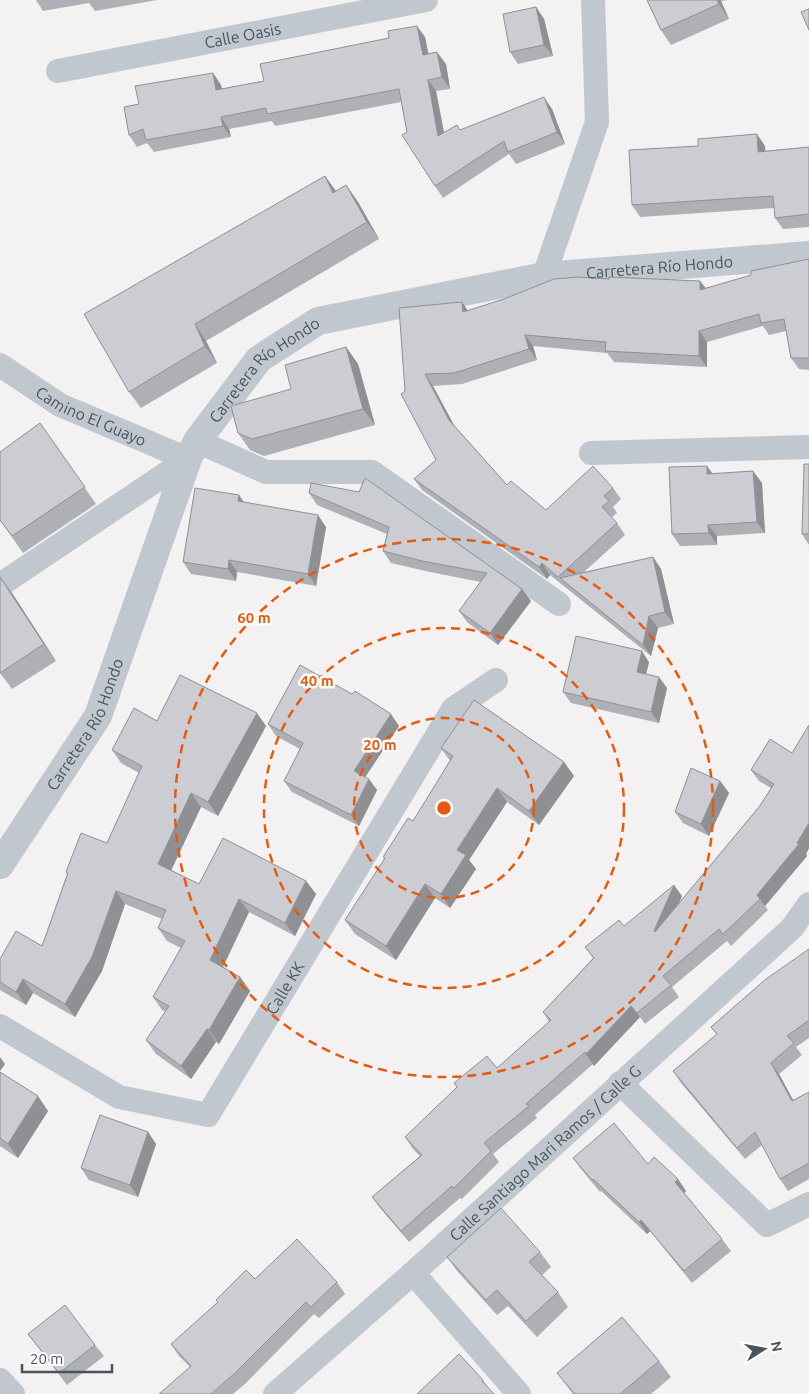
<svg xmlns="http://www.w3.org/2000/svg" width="809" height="1394" font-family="Ubuntu,sans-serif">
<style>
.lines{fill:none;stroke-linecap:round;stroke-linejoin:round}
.minor{stroke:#c0c7ce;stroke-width:24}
.tertiary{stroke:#c0c7ce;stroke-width:28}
.wall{fill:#afb0b5}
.shaded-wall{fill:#8e9094}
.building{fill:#cbcdd3;stroke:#8e9094}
.ring{fill:none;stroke:#e8590c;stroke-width:2.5;stroke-dasharray:9 6}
.labels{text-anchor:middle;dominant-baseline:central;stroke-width:5;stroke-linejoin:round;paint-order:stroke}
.street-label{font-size:16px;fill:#4a535d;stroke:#fff}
.centre{fill:#e8590c;stroke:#fff;stroke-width:2.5}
.ring-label{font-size:15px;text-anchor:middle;font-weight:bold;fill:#e8590c;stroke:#fff;stroke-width:5;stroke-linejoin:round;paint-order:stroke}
</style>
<rect width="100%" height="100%" fill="#f3f1f1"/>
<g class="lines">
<g class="minor">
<path id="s1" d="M58 71 426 0"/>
<polyline points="544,276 597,122 593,0"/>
<path id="s2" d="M0 365 60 405 188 459"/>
<polyline points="197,441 266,472 372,472 559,604"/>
<polyline points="591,453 809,447"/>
<polyline points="0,585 188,459"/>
<path id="s3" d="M0 1026 119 1097 208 1115 453 709 496 680"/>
<polyline points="620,1083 767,1225 809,1204"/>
<polyline points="413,1273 519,1394"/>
<polyline points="0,1380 13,1394"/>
<path id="s4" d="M275 1394 413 1273 792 928 809 904"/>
</g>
<path class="tertiary" id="s5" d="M0 865 98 716 188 459 197 441 259 359 318 321 544 276 809 255"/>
</g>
<g class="wall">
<polygon points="36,0 157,0 95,11 89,3 43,11"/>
<polygon points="647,0 728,0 721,1 729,19 671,45 661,30"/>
<polygon points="536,7 544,19 553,56 518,64 510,52"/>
<polygon points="425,37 428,54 446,64 450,89 436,91 444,133 460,130 552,109 565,144 516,164 509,154 443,198 435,186 407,132 401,102 275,126 272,121 229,129 231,137 154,152 147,143 137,147 129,135 139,104 213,73 221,85 222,89 264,81"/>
<polygon points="765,146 765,151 809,147 809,227 783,229 775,218 774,208 640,217 632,205"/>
<polygon points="325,176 336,191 346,185 358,202 379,239 206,341 217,363 141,408 129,392"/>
<polygon points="809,259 809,370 799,369 791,358 786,331 769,335 763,326 707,342 707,367 614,362 607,353 533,346 537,360 462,384 433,386 454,425 507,485 546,510 613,488 621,499 613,507 617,513 611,518 617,523 625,535 584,572 653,557 661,569 674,624 658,628 651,656 550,575 547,579 422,490 414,479 436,460 405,391 462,302 468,311 609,279 700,281 706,288"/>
<polygon points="346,347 358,364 375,425 264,456 250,450 238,433"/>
<polygon points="40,423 96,504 23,553 0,520"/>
<polygon points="809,464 809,545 802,534"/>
<polygon points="753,471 762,483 765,533 717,536 717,545 680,546 672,534 713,474"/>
<polygon points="311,483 522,589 531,601 498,645 468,623 459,611 481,582 430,572 391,563 383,551 387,534 317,505 309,493"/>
<polygon points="239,495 244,502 326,527 316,586 237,572 236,581 191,574 183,562"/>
<polygon points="12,593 56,661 12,689 0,673"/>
<polygon points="649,662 646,674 667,688 659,723 571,703 563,692"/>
<polygon points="157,721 266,726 218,816 201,807 171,870 199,884 306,881 316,894 295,936 249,912 223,967 240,977 250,991 219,1044 216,1042 191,1079 156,1054 146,1040 166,1012 162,1010 153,997 181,948 167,941 158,928 162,919 125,904 102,971 75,1017 33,993 26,1005 0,990 0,959 42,946 67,874 66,872 107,843 139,773 121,763 112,750"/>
<polygon points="268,724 399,726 365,777 377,790 359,826 292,792 284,781 300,749 276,736"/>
<polygon points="809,725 809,848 806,854 807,856 765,906 768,910 731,946 727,941 672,987 679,997 645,1024 640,1017 594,1066 593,1064 535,1115 537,1118 493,1154 499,1162 462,1199 460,1198 409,1242 380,1208 372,1197 420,1156 413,1149 405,1137 497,1068 549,1022 543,1012 593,958 585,947 682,896 679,903 759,807 771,788 759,781 751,770 792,753"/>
<polygon points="441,748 564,762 574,776 539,825 507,802 469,860 476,869 450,908 435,898 396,960 355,934 345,920 385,859 383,857 413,821 450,761"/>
<polygon points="720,781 729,793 709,836 683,823 675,812"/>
<polygon points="809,949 809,1038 796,1047 802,1055 779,1074 793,1100 809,1092 809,1179 788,1191 780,1179 762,1145 745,1159 681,1083 673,1071 717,1035 711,1027"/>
<polygon points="0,1072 48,1111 18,1158 0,1146"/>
<polygon points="148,1132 156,1144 138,1197 89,1180 81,1168"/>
<polygon points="573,1158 648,1164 686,1191 684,1193 722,1239 731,1251 692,1283 650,1231 647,1234 601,1191 600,1192 581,1169"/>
<polygon points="540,1252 551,1267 542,1275 558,1292 568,1307 537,1337 508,1306 497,1315 458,1272 447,1257"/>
<polygon points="255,1279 337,1282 345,1294 319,1318 314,1314 245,1384 233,1394 159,1394 190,1367 179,1356 171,1344"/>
<polygon points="28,1334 95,1345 104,1356 67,1385"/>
<polygon points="659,1361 671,1377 651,1394 573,1394 557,1373"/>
<polygon points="483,1380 491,1392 417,1394"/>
</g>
<g class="shaded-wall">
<polygon points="717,0 720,0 721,1 729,19 719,4"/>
<polygon points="536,7 544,19 553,56 544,45"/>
<polygon points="417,26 425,37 431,66 423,55"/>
<polygon points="437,52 446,64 450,89 442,77"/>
<polygon points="213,73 221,85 224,102 216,90"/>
<polygon points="428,80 436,91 447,148 438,136"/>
<polygon points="544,97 552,109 565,144 557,132"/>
<polygon points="221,117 229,129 231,137 223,126"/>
<polygon points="757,134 765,146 766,164 758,152"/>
<polygon points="325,176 337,193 333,193"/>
<polygon points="346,185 358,202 379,239 367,222"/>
<polygon points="700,281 708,292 700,290"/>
<polygon points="462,302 470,314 463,312"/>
<polygon points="195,324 206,341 217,363 205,346"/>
<polygon points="699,331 707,342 707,367 699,356"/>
<polygon points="525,335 533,346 537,360 529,349"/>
<polygon points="346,347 358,364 375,425 363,409"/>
<polygon points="425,374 433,386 457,431 449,420"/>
<polygon points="707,466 715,477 707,474"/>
<polygon points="753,471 762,483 765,533 757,522"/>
<polygon points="239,495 247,507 238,501"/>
<polygon points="318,515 326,527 316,586 308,574"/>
<polygon points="708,525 717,536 717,545 709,533"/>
<polygon points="653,557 661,569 674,624 665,612"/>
<polygon points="229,560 237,572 236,581 228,569"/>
<polygon points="542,563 550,575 547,579 539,567"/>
<polygon points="0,577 12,593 56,661 44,644"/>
<polygon points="522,589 531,601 498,645 490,633"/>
<polygon points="649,616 658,628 651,656 643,645"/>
<polygon points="642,651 649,662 644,683 637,672"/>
<polygon points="659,677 667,688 659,723 651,712"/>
<polygon points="257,713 266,726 218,816 208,802"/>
<polygon points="391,714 399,726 362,782 354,771"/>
<polygon points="564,762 574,776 539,825 529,811"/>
<polygon points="369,779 377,790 359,826 351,815"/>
<polygon points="720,781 729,793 709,836 701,824"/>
<polygon points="497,788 507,802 469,860 476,869 450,908 441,894 457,850"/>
<polygon points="191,793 201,807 168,877 158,864"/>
<polygon points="809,823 809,848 806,854 807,856 765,906 757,895 797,843"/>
<polygon points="306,881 316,894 295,936 285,923"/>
<polygon points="425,884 435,898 396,960 386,946"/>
<polygon points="674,885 682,896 662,942 654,931"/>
<polygon points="116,891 125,904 102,971 75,1017 65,1004"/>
<polygon points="239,899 249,912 220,973 210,960"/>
<polygon points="240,977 250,991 219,1044 209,1030"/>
<polygon points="23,979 33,993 26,1005 16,992"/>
<polygon points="631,1006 640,1017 594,1066 586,1054"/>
<polygon points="207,1029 216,1042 191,1079 181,1066"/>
<polygon points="0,1057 5,1064 0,1071"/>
<polygon points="771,1063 779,1074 800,1113 792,1101"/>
<polygon points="38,1096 48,1111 18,1158 8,1144"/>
<polygon points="148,1132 156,1144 138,1197 130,1185"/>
<polygon points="678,1179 686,1191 683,1194 675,1182"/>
<polygon points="641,1220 650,1231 647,1234 639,1222"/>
</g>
<g class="building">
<polygon points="647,0 717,0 719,4 661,30"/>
<polygon points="536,7 544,45 510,52 503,14"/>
<polygon points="809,9 809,30 801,12"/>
<polygon points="417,26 423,55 437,52 442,77 428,80 438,136 457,125 460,130 544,97 557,132 508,152 504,141 435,186 402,135 407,132 399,89 267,114 266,108 221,117 223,126 146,140 143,129 129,135 124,107 139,104 135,86 213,73 216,90 264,81 260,64 389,38 388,31"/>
<polygon points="757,134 758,152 809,147 809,214 775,218 773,196 632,205 629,150 698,146 698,139"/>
<polygon points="325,176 333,193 346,185 367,222 195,324 205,346 129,392 84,314"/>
<polygon points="809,259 809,358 791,358 784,319 761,323 759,314 699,331 699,356 605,351 606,342 525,335 529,349 454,373 425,374 449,420 507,485 511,481 546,510 593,466 613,488 604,496 609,501 602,507 617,523 558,577 542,563 539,567 414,479 436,460 401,394 405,391 399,308 462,302 463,312 504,299 554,279 578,277 609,279 609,277 700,281 700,290 751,275 751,271"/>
<polygon points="346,347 363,409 252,439 238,433 231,406 291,389 285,365"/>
<polygon points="40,423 85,487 12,536 0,520 0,452"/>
<polygon points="804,464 809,464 809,534 802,534"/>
<polygon points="707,466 707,474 753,471 757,522 708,525 709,533 672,534 669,467"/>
<polygon points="365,478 522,589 490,633 459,611 487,573 422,561 383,551 389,527 309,493 311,483 359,492"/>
<polygon points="195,488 239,495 238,501 318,515 308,574 229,560 228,569 183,562"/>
<polygon points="653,557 665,612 649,616 643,645 560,578"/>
<polygon points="0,577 44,644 0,673"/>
<polygon points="576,636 642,651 637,672 659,677 651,712 563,692"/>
<polygon points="300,665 352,694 355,691 391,714 354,771 369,779 351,815 284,781 303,743 268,724"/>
<polygon points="180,675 257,713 208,802 191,793 158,864 199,884 223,838 306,881 285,923 239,899 210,960 240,977 209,1030 207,1029 181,1066 146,1040 169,1006 153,997 185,941 158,928 166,910 116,891 92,957 65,1004 23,979 16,992 0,982 0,959 16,931 42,946 68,873 66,872 81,833 107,843 142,766 112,750 134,708 157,721"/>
<polygon points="474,700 564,762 529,811 497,788 457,850 466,855 441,894 425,884 386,946 345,920 385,858 383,857 408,818 413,821 453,756 441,748"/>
<polygon points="809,725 809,823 797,843 799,844 757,895 760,899 723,934 719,929 663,976 671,985 637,1013 631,1006 586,1054 585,1052 526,1104 529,1106 484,1143 491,1151 454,1188 452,1186 401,1231 372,1197 422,1155 405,1137 457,1087 454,1083 487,1056 497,1068 551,1020 543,1012 594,958 585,947 619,920 624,926 674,885 654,931 655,932 759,807 774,784 751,770 770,739 792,753"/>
<polygon points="691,768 720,781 701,824 675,812"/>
<polygon points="809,949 809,1020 787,1036 794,1043 771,1063 792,1101 809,1092 809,1163 780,1179 755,1132 737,1148 673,1071 717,1034 711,1027 766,979"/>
<polygon points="0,1072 38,1096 8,1144 0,1138"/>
<polygon points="100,1115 148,1132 130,1185 81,1168"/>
<polygon points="614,1123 648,1164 654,1157 678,1179 675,1182 722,1239 684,1271 641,1220 639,1222 593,1179 592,1180 573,1158"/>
<polygon points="501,1208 540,1252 529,1262 558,1292 526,1321 497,1290 486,1300 447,1257"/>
<polygon points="297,1239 337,1282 311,1307 306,1302 236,1372 211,1394 159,1394 191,1366 171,1344 218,1302 216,1300 246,1270 255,1279"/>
<polygon points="65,1305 95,1345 59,1373 28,1334"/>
<polygon points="622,1317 659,1361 620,1394 575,1394 557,1373"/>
<polygon points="459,1354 483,1380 482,1381 494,1394 417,1394"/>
</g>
<g class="ring">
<circle cx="444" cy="808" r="90"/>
<circle cx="444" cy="808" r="180"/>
<circle cx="444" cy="808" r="269"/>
</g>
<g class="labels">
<g class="street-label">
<text stroke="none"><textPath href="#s1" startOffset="188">Calle Oasis</textPath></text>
<text stroke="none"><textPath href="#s5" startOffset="990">Carretera Río Hondo</textPath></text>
<text stroke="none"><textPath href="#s5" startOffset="570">Carretera Río Hondo</textPath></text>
<text stroke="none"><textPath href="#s2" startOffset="105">Camino El Guayo</textPath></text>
<text stroke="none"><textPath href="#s5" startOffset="165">Carretera Río Hondo</textPath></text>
<text stroke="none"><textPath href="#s3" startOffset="378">Calle KK</textPath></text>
<text stroke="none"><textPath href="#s4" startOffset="362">Calle Santiago Mari Ramos / Calle G</textPath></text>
</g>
</g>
<circle cx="444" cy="808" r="8" class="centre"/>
<g class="ring-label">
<text x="254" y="623">60 m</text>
<text x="317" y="686">40 m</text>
<text x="380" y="750">20 m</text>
</g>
<g transform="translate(764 1349) rotate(79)" stroke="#ffffff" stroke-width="4" paint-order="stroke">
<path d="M0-4L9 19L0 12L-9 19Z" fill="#4a535d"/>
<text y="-8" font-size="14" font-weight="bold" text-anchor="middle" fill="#4a535d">N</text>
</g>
<path d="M22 1364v8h90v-8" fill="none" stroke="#4a535d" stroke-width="2.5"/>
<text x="30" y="1364" font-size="15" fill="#4a535d" stroke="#ffffff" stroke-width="4" paint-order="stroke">20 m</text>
</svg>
